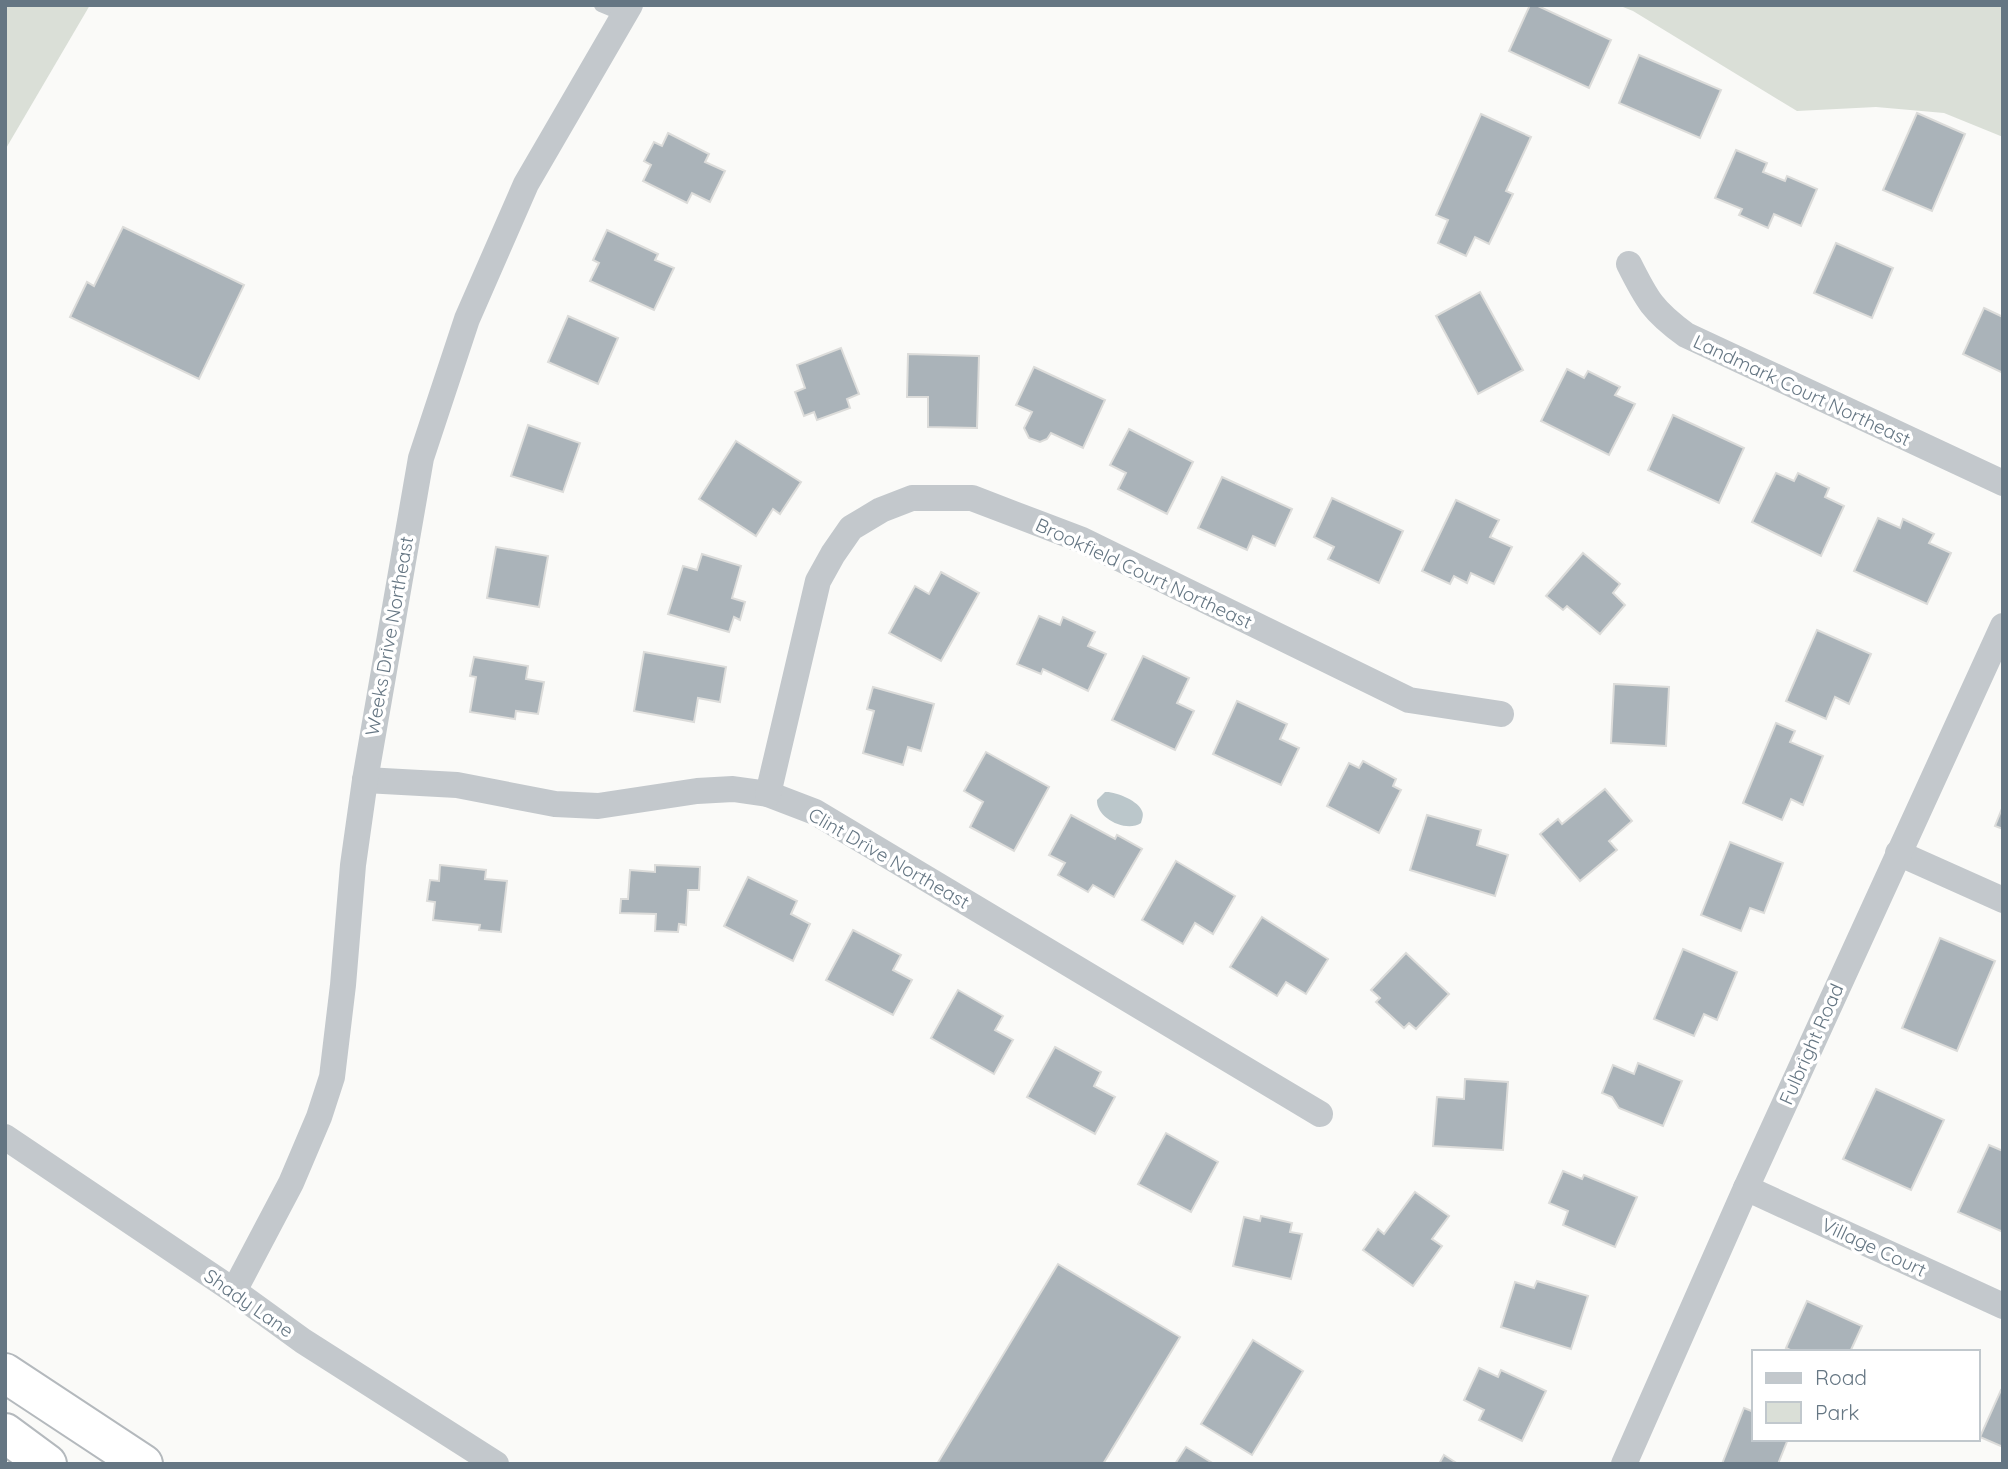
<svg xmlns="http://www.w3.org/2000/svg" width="2008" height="1469" font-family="Quicksand,sans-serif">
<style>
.green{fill:#dadfd7}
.water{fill:#bbc7cb}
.building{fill:#aab3b9;stroke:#dcdcda;stroke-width:2}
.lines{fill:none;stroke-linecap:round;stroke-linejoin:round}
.motorway-casing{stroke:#b4b9bd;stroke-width:42}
.service{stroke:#c3c8cc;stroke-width:14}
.minor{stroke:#c3c8cc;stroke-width:26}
.motorway{stroke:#fff;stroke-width:38}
.labels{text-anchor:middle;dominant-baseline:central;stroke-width:7;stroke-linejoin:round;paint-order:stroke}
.street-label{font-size:19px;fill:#657683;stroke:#fff}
</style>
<rect width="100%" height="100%" fill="#fafaf8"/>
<g class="green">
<polygon points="5,5 90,5 5,150"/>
<polygon points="1618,5 2003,5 2003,137 1944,113 1876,107 1797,111 1633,11"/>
</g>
<path class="water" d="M1105 792C1115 791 1139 801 1142 811 1144 815 1142 819 1141 823 1126 833 1096 818 1097 800Z"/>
<g class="building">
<polygon points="1530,5 1536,5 1611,40 1589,88 1509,51"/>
<polygon points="1639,55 1721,90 1700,138 1619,103"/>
<polygon points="1917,113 1965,134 1932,211 1883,190"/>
<polygon points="1481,114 1531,137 1506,191 1513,194 1489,244 1475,237 1466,256 1438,243 1448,220 1436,215"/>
<polygon points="668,133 709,154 705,162 725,171 710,202 692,193 687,203 643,181 651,165 644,161 654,142 662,146"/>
<polygon points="1736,150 1767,163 1763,172 1785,181 1787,176 1817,189 1801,226 1774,214 1768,228 1739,215 1742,209 1715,198"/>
<polygon points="123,227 244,285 199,379 70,317 87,282 94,286"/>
<polygon points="607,230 658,254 655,260 674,268 654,310 590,281 599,263 593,260"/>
<polygon points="1836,243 1893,268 1872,318 1814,293"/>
<polygon points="1480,292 1523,370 1478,394 1436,316"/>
<polygon points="1984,308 2003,317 2003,373 1963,354"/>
<polygon points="568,316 618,338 598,384 548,362"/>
<polygon points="841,348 859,394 847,399 850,408 817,420 814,412 804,416 795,392 805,388 797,365"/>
<polygon points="908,354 979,356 977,428 928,427 928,397 907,397"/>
<polygon points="1034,367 1105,400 1083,448 1051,433 1047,439 1040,442 1029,438 1024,428 1032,412 1016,405"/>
<polygon points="1567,369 1584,378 1588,371 1620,387 1615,395 1635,404 1609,455 1541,421"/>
<polygon points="1673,415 1744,448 1719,503 1648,470"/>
<polygon points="528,425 580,443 563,492 511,476"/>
<polygon points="1129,429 1193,462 1167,514 1118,489 1126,473 1110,465"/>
<polygon points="736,441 801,482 780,514 773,509 756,536 699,499"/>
<polygon points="1776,473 1794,481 1798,473 1829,488 1825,497 1844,506 1821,556 1752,522"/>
<polygon points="1222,477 1292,509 1275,546 1253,536 1247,550 1198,528"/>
<polygon points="1332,498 1403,531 1379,583 1328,559 1334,547 1314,537"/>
<polygon points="1456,500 1499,520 1490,537 1512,547 1494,584 1471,573 1467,583 1454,576 1450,584 1422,571"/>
<polygon points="1878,518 1900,528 1903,519 1934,534 1929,543 1951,553 1927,604 1854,571"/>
<polygon points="496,547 548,556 539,607 487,598"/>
<polygon points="1583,553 1620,584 1613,593 1625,605 1600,634 1567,606 1563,610 1546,596"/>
<polygon points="702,554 741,566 732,598 745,602 740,620 734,617 729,632 668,614 683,566 697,570"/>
<polygon points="941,572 979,593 941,661 889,633 915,586 929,594"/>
<polygon points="1039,616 1060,625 1063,617 1095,632 1088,646 1106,654 1088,691 1043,669 1041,674 1017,664"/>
<polygon points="1817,630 1871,654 1849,704 1835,697 1826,719 1786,701"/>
<polygon points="644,652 726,667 720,702 698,698 694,722 634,711"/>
<polygon points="1143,656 1189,678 1177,703 1194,711 1175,750 1112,720"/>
<polygon points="474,657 528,666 526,679 544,682 538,714 516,711 515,719 470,712 476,677 470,676"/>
<polygon points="1614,684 1669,687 1666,746 1611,743"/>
<polygon points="873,687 934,704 921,751 908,747 903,765 863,753 874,711 867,709"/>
<polygon points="1237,701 1287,724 1280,739 1299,748 1281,785 1213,754"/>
<polygon points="1776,723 1795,731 1790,742 1823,756 1803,805 1791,799 1782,820 1743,803"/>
<polygon points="986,752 1049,787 1014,851 970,827 983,802 964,791"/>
<polygon points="1363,761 1396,779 1393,786 1401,790 1379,833 1327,806 1349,763 1359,768"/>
<polygon points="1605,789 1632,821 1609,841 1617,850 1580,881 1540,834 1558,819 1562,824"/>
<polygon points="2003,806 2003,829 1995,826"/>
<polygon points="1071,815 1115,839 1117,835 1142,849 1114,897 1093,885 1088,892 1058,875 1065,863 1049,855"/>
<polygon points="1427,815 1481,830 1477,845 1508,855 1495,896 1410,870"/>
<polygon points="1730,842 1783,863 1764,913 1750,908 1741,931 1701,915"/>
<polygon points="1176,861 1235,896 1213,934 1195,923 1183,944 1142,920"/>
<polygon points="440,865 486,870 485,879 507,881 501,932 479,930 480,925 433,920 435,902 427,901 430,880 439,881"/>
<polygon points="655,865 700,867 699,890 688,890 686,925 679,924 678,932 655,931 656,914 620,913 621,899 628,899 630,870 655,872"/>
<polygon points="748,877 797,901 791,914 810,924 793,961 724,926"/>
<polygon points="1262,917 1328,959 1306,994 1286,982 1277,996 1230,967"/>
<polygon points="853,930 901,955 893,970 912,980 893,1015 826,980"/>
<polygon points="1940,938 1995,961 1957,1051 1902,1028"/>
<polygon points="1683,949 1737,972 1717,1020 1704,1014 1694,1036 1654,1019"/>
<polygon points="1406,953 1449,994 1416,1029 1409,1023 1404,1028 1376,1002 1380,998 1371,990"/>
<polygon points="958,990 1003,1016 995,1030 1013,1040 994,1074 931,1038"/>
<polygon points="1055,1047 1101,1072 1094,1086 1115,1097 1095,1134 1027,1097"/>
<polygon points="1638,1063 1682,1081 1663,1126 1619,1108 1612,1097 1602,1093 1613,1065 1634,1074"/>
<polygon points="1465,1079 1508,1082 1503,1150 1433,1146 1437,1097 1464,1099"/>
<polygon points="1876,1089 1944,1120 1911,1190 1843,1159"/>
<polygon points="1166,1133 1218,1162 1191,1212 1138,1184"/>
<polygon points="1989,1145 2003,1151 2003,1232 1958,1212"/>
<polygon points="1563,1171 1582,1179 1584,1175 1637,1197 1615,1247 1563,1225 1568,1211 1549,1203"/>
<polygon points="1415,1192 1449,1216 1432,1239 1442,1246 1413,1286 1363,1250 1378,1229 1384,1234"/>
<polygon points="1261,1216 1292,1223 1290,1232 1302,1234 1291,1279 1233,1266 1244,1217 1260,1221"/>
<polygon points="1058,1264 1180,1337 1103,1464 937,1464"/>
<polygon points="1537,1281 1588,1296 1571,1349 1501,1327 1515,1282 1534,1288"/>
<polygon points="1807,1301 1862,1326 1850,1352 1794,1352 1786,1348"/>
<polygon points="1253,1340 1303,1371 1252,1455 1201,1424"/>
<polygon points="1479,1368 1498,1377 1501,1370 1546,1391 1522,1441 1479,1420 1484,1410 1464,1400"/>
<polygon points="2001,1390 2003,1391 2003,1447 1980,1437"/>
<polygon points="1744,1408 1754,1412 1754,1439 1788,1439 1778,1464 1722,1464"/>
<polygon points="1186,1447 1214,1464 1175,1464"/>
<polygon points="1444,1455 1458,1464 1439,1464"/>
</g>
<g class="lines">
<g class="motorway-casing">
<g id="motorway">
<polyline points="5,1373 143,1464"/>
<polyline points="5,1433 47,1464"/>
</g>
</g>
<polyline class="service" points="601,5 625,15"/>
<g class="minor">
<path d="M1629 264C1647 300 1653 311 1686 335L2003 483"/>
<polyline points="365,780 457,785 555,804 598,806 697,791 733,789 768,794 815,812 1320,1114"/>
<polyline points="768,794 818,581 833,554 851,528 881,510 912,498 972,498 1082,540 1409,700 1501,714"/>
<polyline points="1898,853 2003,900"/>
<polyline points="5,1137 234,1291 303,1341 496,1464"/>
<polyline points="1746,1188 2003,1306"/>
<polyline points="234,1291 291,1183 319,1117 332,1077 343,985 353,865 365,780 421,458 467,319 526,184 630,5"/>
<polyline points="1624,1464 1746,1188 2003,626"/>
</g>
<use href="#motorway" class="motorway"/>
</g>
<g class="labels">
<g class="street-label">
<text transform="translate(1802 390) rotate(25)">Landmark Court Northeast</text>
<text transform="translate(1144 573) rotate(25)">Brookfield Court Northeast</text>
<text transform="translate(389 636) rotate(-80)">Weeks Drive Northeast</text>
<text transform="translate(889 858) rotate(30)">Clint Drive Northeast</text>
<text transform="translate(1811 1044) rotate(-66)">Fulbright Road</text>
<text transform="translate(1874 1247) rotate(25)">Village Court</text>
<text transform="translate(249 1303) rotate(35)">Shady Lane</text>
</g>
</g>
<rect width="2008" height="1469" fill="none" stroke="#657683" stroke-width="14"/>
<rect x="1752" y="1350" width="228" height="91" fill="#ffffff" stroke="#c1c8cd" stroke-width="2"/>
<rect x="1766" y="1373" width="35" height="10" fill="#c3c8cc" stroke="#c1c8cd" stroke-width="2"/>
<text x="1815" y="1385" font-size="21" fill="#657683">Road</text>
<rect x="1766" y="1402" width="35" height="21" fill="#dadfd7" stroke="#c1c8cd" stroke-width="2"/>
<text x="1815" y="1420" font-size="21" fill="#657683">Park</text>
</svg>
